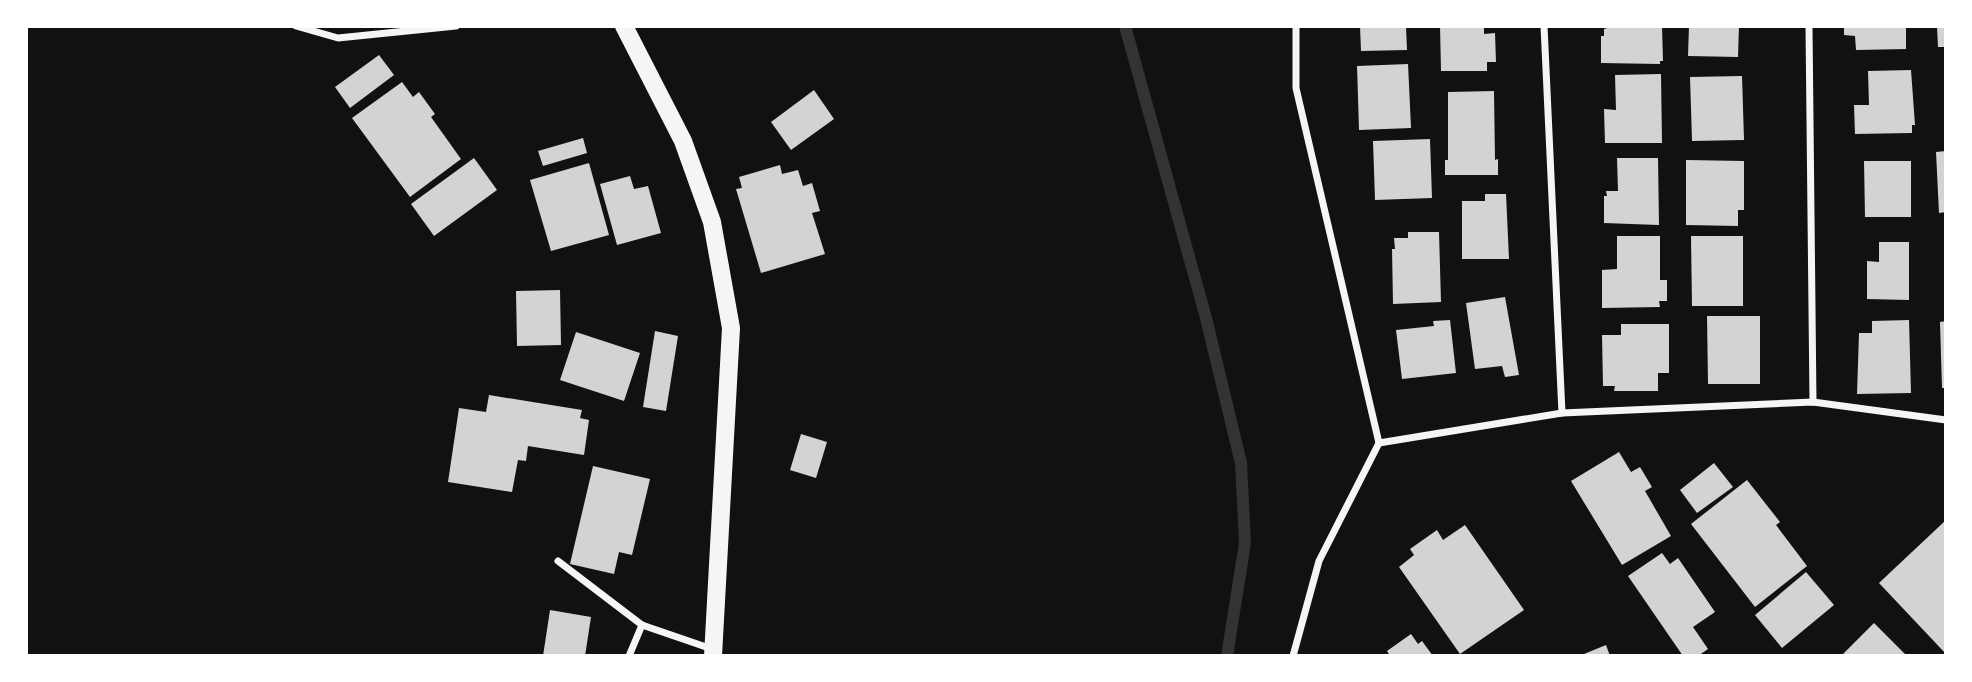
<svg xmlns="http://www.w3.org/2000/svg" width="1972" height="682" font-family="Raleway,sans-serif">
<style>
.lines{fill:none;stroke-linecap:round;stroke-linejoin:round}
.stream{stroke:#333;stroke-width:12}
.building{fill:#d3d3d3}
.minor{stroke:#f5f5f5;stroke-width:7}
.primary{stroke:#f5f5f5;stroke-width:18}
</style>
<rect width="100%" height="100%" fill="#111"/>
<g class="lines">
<polyline class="stream" points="1125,26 1206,318 1241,463 1245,543 1227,656"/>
</g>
<g class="building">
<polygon points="1360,26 1406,26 1407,50 1361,51"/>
<polygon points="1440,26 1484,26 1484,34 1495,33 1496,62 1487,62 1487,71 1441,71"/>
<polygon points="1614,26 1662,26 1663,61 1660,61 1660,64 1601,63 1601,36 1604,36 1604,29"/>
<polygon points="1689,26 1739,26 1738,57 1688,56"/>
<polygon points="1844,26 1906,26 1906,49 1856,50 1855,36 1844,35"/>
<polygon points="1937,26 1946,26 1946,47 1938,47"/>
<polygon points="379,55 394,75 350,108 335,87"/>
<polygon points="1408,64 1411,128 1359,130 1357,66"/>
<polygon points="1911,70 1915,125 1912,125 1912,133 1855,134 1854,105 1869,105 1868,71"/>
<polygon points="1661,74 1662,143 1605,143 1604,109 1616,110 1615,75"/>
<polygon points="1742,76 1744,140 1692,141 1690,77"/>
<polygon points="402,82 413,97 419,92 435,114 431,117 461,159 410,197 352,118"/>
<polygon points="814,90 834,119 791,150 771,122"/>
<polygon points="1494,91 1495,160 1498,159 1498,175 1445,175 1445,160 1448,160 1448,92"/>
<polygon points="583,138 587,153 543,166 538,151"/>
<polygon points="1430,139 1432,198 1375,200 1373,141"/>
<polygon points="1946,151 1946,212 1939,213 1936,152"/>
<polygon points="474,158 497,190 434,236 411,204"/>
<polygon points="1617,158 1658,158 1659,225 1604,223 1604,196 1607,196 1606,191 1618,191"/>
<polygon points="1686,160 1744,161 1744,210 1738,210 1738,226 1686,225"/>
<polygon points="1864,161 1911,161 1911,217 1865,217"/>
<polygon points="589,163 609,235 551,251 530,180"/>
<polygon points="780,165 782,174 798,170 803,186 812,183 820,211 812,213 825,254 761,273 736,189 742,188 739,177"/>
<polygon points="630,176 634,189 648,186 661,233 617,245 600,184"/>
<polygon points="1485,194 1506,194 1509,259 1462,259 1462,201 1485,201"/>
<polygon points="1408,232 1439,232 1441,302 1393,304 1392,249 1395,249 1394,238 1408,238"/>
<polygon points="1617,236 1660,236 1660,280 1667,280 1667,301 1659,301 1660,307 1602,308 1602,270 1617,269"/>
<polygon points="1691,236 1743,236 1743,306 1692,306"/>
<polygon points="1879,242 1909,242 1909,300 1867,299 1867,261 1879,262"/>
<polygon points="560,290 561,345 517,346 516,291"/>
<polygon points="1505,297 1519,375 1505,377 1502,366 1475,369 1466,303"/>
<polygon points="1707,316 1760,316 1760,384 1708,384"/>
<polygon points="1450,320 1456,373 1402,379 1396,330 1434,326 1433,321"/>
<polygon points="1909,320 1911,393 1857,394 1859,333 1872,333 1872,321"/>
<polygon points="1946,321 1946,388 1942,388 1940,322"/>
<polygon points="1621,324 1669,324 1669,373 1658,373 1658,391 1614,391 1615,386 1603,386 1602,335 1621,335"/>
<polygon points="655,331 678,336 666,411 643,407"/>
<polygon points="576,332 640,353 624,401 560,380"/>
<polygon points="489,395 582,410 580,418 589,420 584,455 528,446 526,461 518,460 512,492 448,482 459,408 486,412"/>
<polygon points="801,434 827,442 816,478 790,470"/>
<polygon points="1619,452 1631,472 1640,467 1652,487 1645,491 1671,536 1622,565 1571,481"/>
<polygon points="1714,463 1733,487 1697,513 1680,490"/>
<polygon points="593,466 650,479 632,555 619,552 614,574 570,564"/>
<polygon points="1747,480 1780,522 1776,525 1807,566 1755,607 1691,524"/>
<polygon points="1946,520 1946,654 1879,583"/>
<polygon points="1465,525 1524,610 1460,654 1399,567 1414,555 1410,549 1437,530 1443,540"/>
<polygon points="1662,553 1670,564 1678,558 1715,612 1693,627 1708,649 1698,656 1683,656 1628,576"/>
<polygon points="1806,572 1834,605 1782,648 1755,615"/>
<polygon points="550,610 591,617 585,656 543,656"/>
<polygon points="1874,623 1907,656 1841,656"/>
<polygon points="1411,634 1418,644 1422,641 1433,656 1390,656 1387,651"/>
<polygon points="1606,645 1610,656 1579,656"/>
</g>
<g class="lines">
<g class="minor">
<polyline points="296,26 338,38 456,26"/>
<polyline points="1544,26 1562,413"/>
<polyline points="1809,26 1813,402"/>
<polyline points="1379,443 1562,413 1813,402 1946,420"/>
<polyline points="558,561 642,625 712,649"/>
<polyline points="629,656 642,625"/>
<polyline points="1293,656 1319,561 1379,443 1296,88 1296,26"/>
</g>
<polyline class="primary" points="624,26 683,141 712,222 731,328 713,656"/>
</g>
<rect width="1972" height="682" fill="none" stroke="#ffffff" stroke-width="56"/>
</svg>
